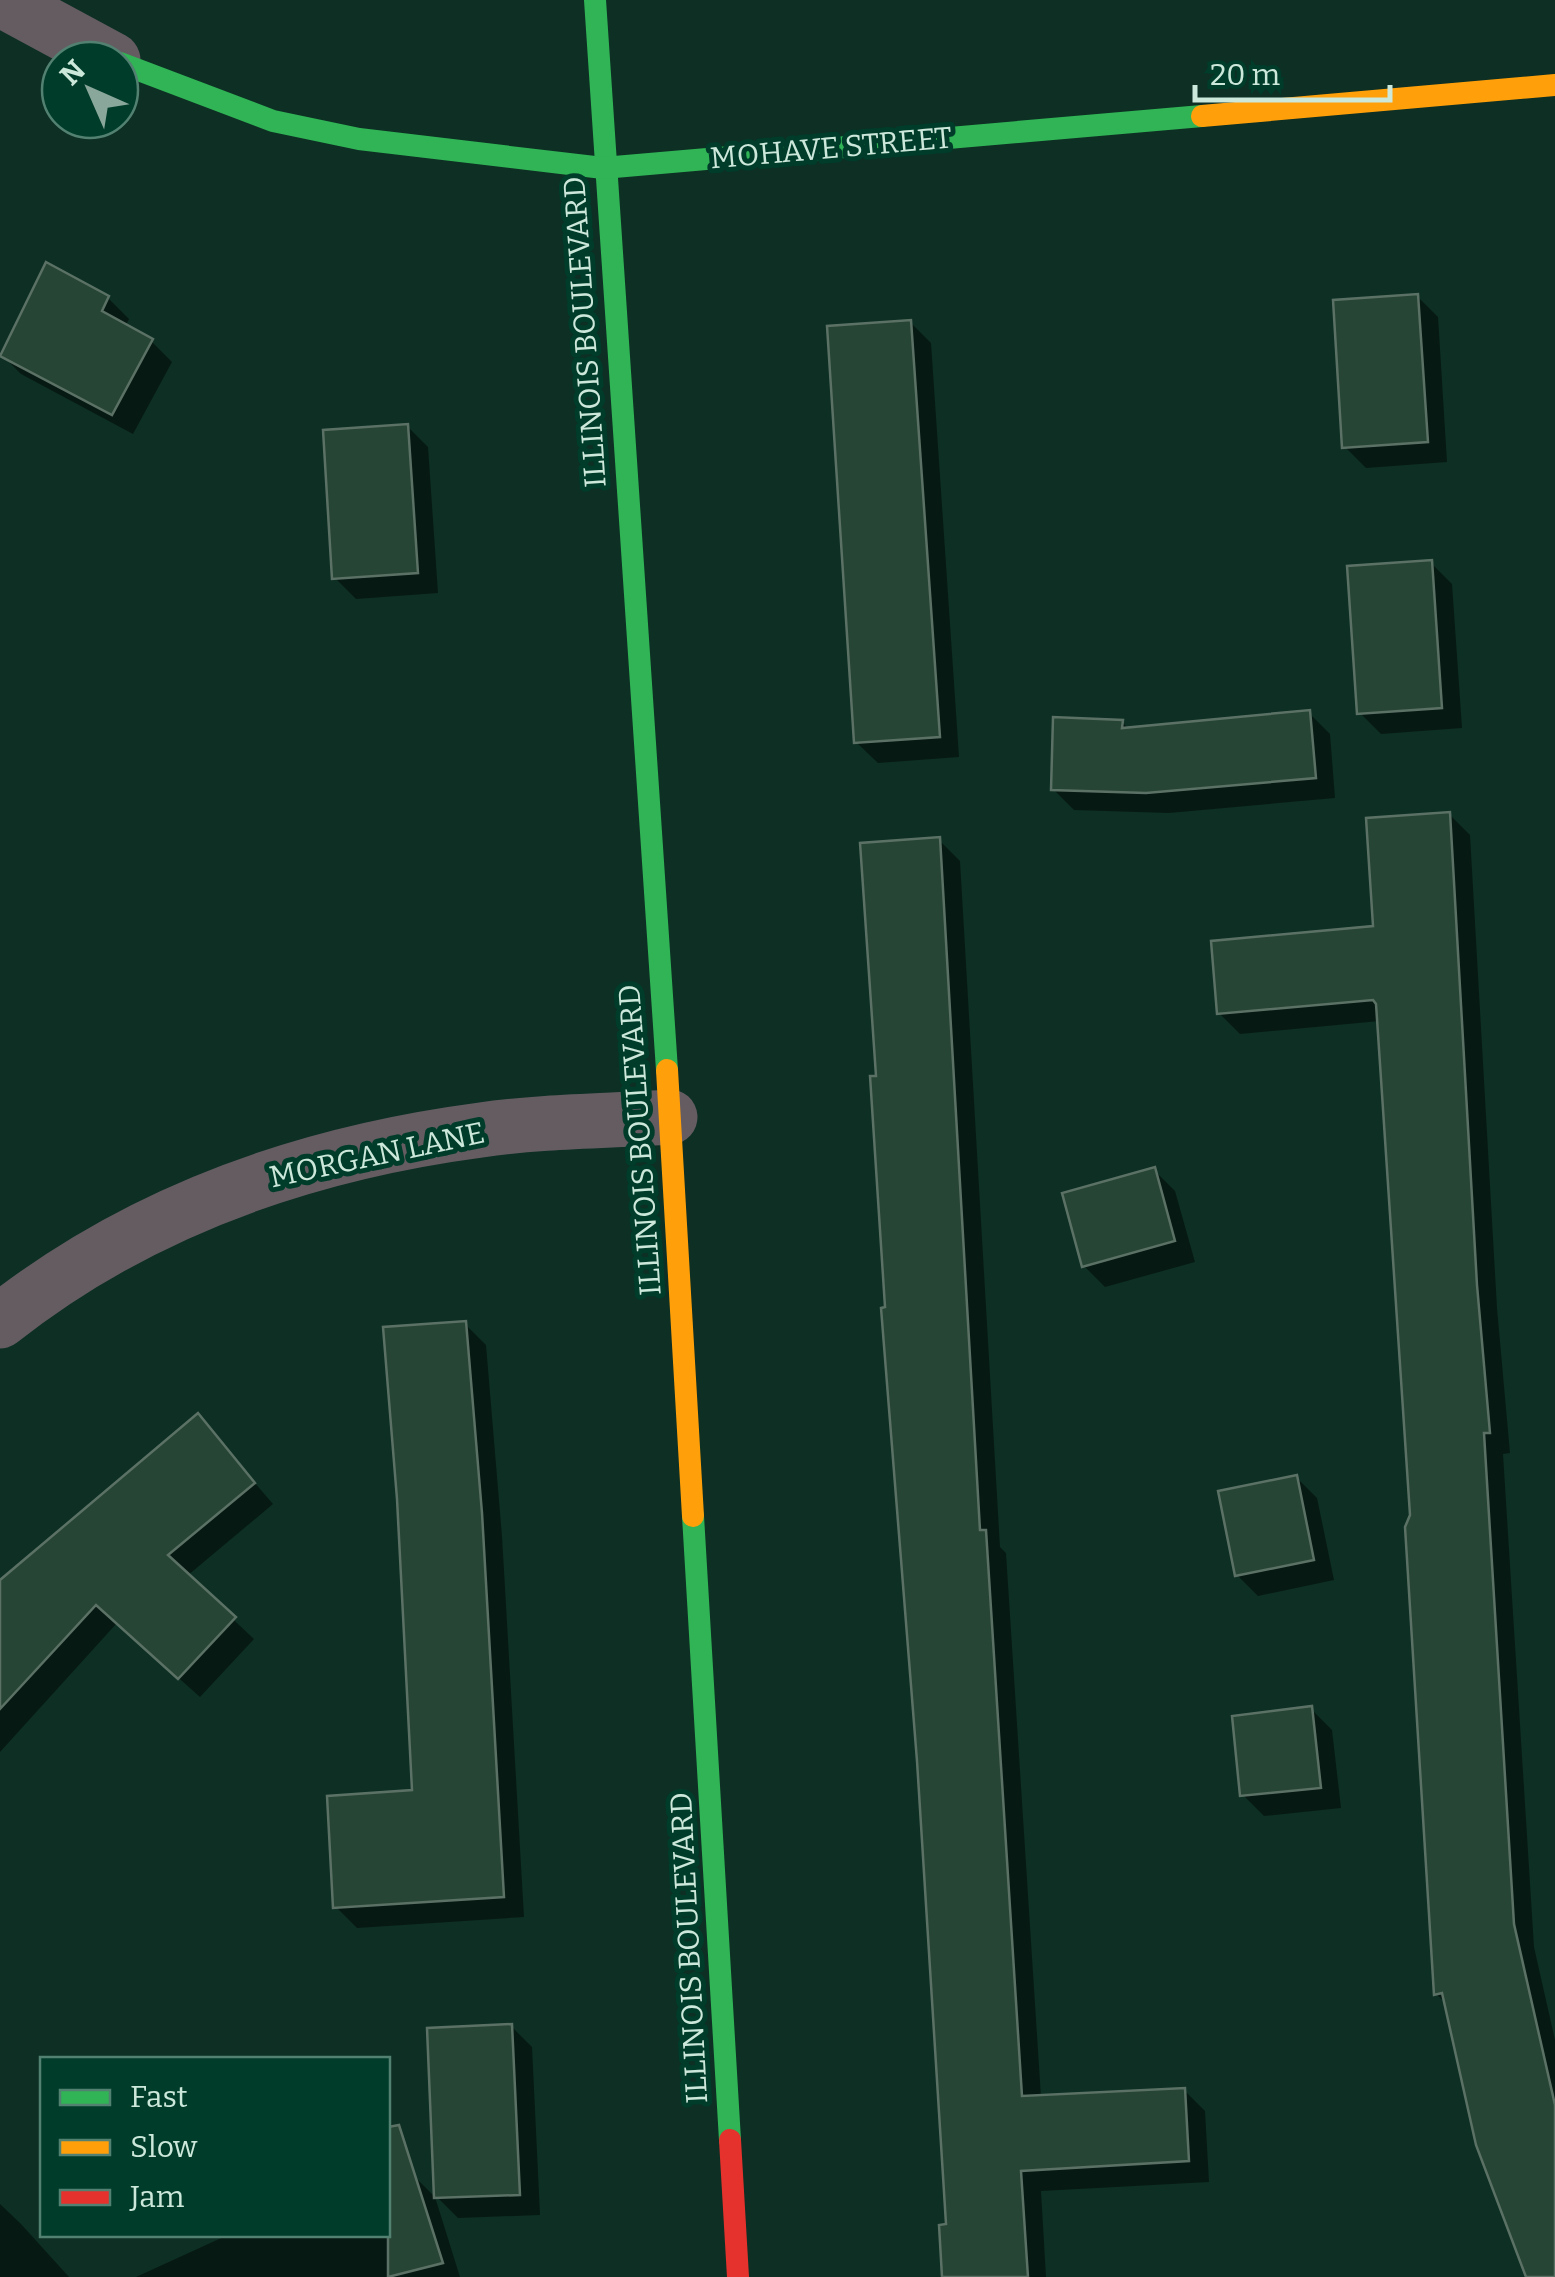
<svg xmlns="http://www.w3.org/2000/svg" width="1555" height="2277" font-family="Bitter,serif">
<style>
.shadow{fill:#0007}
.building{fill:#274534;stroke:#5b7165;stroke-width:2.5}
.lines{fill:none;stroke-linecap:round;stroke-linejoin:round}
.street{stroke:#645c61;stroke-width:55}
.fast{stroke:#30b455;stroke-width:22}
.slow{stroke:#ff9f0a;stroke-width:22}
.jam{stroke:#e5322d;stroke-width:22}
.labels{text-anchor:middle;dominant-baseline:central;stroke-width:10;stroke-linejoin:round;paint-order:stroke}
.street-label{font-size:30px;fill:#cce8db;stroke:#003c2a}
</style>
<rect width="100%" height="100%" fill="#0d2f24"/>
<g class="shadow">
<polygon points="47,266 108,298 129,319 125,327 151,341 172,362 133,434 21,374 0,353"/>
<polygon points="1417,296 1438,317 1447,462 1366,468 1345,447"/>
<polygon points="910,322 931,343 959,757 878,763 856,742"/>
<polygon points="407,426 428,447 438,593 356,599 335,578"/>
<polygon points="1431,563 1452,584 1462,728 1381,734 1360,713"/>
<polygon points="1309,713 1330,734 1335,798 1169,813 1074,810 1053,789 1122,722 1130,730"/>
<polygon points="1449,814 1470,835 1497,1308 1510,1453 1503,1454 1534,1947 1555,2040 1555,2277 1529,2277 1448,2005 1436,1994 1412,1516 1380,1021 1240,1034 1219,1013 1375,929"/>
<polygon points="939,840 960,861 1000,1547 1006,1553 1041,2097 1184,2090 1205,2111 1209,2182 1041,2191 1046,2277 944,2277 948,2227 888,1310 878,1078"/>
<polygon points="1154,1170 1175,1191 1195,1262 1105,1287 1084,1266"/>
<polygon points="465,1324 486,1345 502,1536 524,1917 357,1928 336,1907 414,1793"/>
<polygon points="198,1417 273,1504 187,1576 254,1639 200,1697 117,1623 0,1752 0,1583"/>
<polygon points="1296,1477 1317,1498 1334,1580 1258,1596 1237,1575"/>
<polygon points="1311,1709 1332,1730 1341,1808 1264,1816 1243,1795"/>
<polygon points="511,2026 532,2047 540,2215 458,2218 437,2197"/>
<polygon points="414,2176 435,2197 460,2277 136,2277 230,2234 388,2234 388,2185"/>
<polygon points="0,2204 21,2224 69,2277 0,2277"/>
</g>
<g class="building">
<polygon points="46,262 109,296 102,311 153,339 112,415 0,356"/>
<polygon points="1418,294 1428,442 1342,448 1333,300"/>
<polygon points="911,320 940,737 854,743 827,326"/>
<polygon points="408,424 418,573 332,579 323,430"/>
<polygon points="1432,560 1442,708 1357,714 1347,566"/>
<polygon points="1310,710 1316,778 1146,793 1051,790 1053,717 1123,720 1122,728"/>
<polygon points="1450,812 1477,1285 1490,1433 1484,1433 1514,1924 1555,2105 1555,2277 1526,2277 1476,2145 1442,1993 1434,1995 1405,1527 1410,1515 1376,1004 1373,1000 1217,1014 1211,941 1373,926 1366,818"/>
<polygon points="940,837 980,1530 986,1530 1022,2096 1185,2088 1189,2161 1021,2171 1028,2277 942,2277 939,2225 946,2224 917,1761 881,1308 885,1307 870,1076 876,1076 860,843"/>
<polygon points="1155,1167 1175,1241 1082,1267 1062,1193"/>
<polygon points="466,1321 482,1513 504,1897 333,1908 327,1796 412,1790 397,1499 383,1327"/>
<polygon points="198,1413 255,1483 168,1555 236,1617 178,1679 96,1605 0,1709 0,1580"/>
<polygon points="1297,1475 1314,1560 1235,1576 1218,1491"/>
<polygon points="1312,1706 1321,1788 1240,1796 1232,1716"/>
<polygon points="512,2024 520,2195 434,2198 427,2028"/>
<polygon points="399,2125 443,2263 388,2277 388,2127"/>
</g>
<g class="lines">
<g class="street">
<polyline points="2,0 113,60"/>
<path d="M0 1321C139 1211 307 1153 481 1130 543 1121 607 1121 670 1117"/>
</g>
<g class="fast">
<polyline points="595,0 667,1070"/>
<polyline points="120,63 273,121 359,139 603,168 1202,116"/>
<polyline points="693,1516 730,2140"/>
</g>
<g class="slow">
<polyline points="1202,116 1555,85"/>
<polyline points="667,1070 693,1516"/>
</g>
<polyline class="jam" points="730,2140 738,2277"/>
</g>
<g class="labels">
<g class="street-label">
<text transform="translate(831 148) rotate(-5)">MOHAVE STREET</text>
<text transform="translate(585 332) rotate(-94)">ILLINOIS BOULEVARD</text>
<text transform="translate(640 1140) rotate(-94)">ILLINOIS BOULEVARD</text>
<text transform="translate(377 1155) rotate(-12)">MORGAN LANE</text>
<text transform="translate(689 1948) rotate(-93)">ILLINOIS BOULEVARD</text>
</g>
</g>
<rect x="40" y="2057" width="350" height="180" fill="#003c2a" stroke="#528171" stroke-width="2.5"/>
<rect x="60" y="2090" width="50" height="15" fill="#30b455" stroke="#528171" stroke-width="2.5"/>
<text x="130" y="2107" font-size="30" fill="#cce8db">Fast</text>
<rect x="60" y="2140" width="50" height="15" fill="#ff9f0a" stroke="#528171" stroke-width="2.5"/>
<text x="130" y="2157" font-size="30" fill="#cce8db">Slow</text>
<rect x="60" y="2190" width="50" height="15" fill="#e5322d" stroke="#528171" stroke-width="2.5"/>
<text x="130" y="2207" font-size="30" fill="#cce8db">Jam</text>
<g transform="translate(90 90) rotate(315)"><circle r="48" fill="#003c2a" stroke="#528171" stroke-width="2.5"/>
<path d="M0-8L18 38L0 25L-18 38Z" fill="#89a79b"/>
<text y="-15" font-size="28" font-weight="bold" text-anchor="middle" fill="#cce8db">N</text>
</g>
<path d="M1195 85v15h195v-15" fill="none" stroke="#cce8db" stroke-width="5"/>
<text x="1210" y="85" font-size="30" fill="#cce8db" stroke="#003c2a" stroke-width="8" paint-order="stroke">20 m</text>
</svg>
